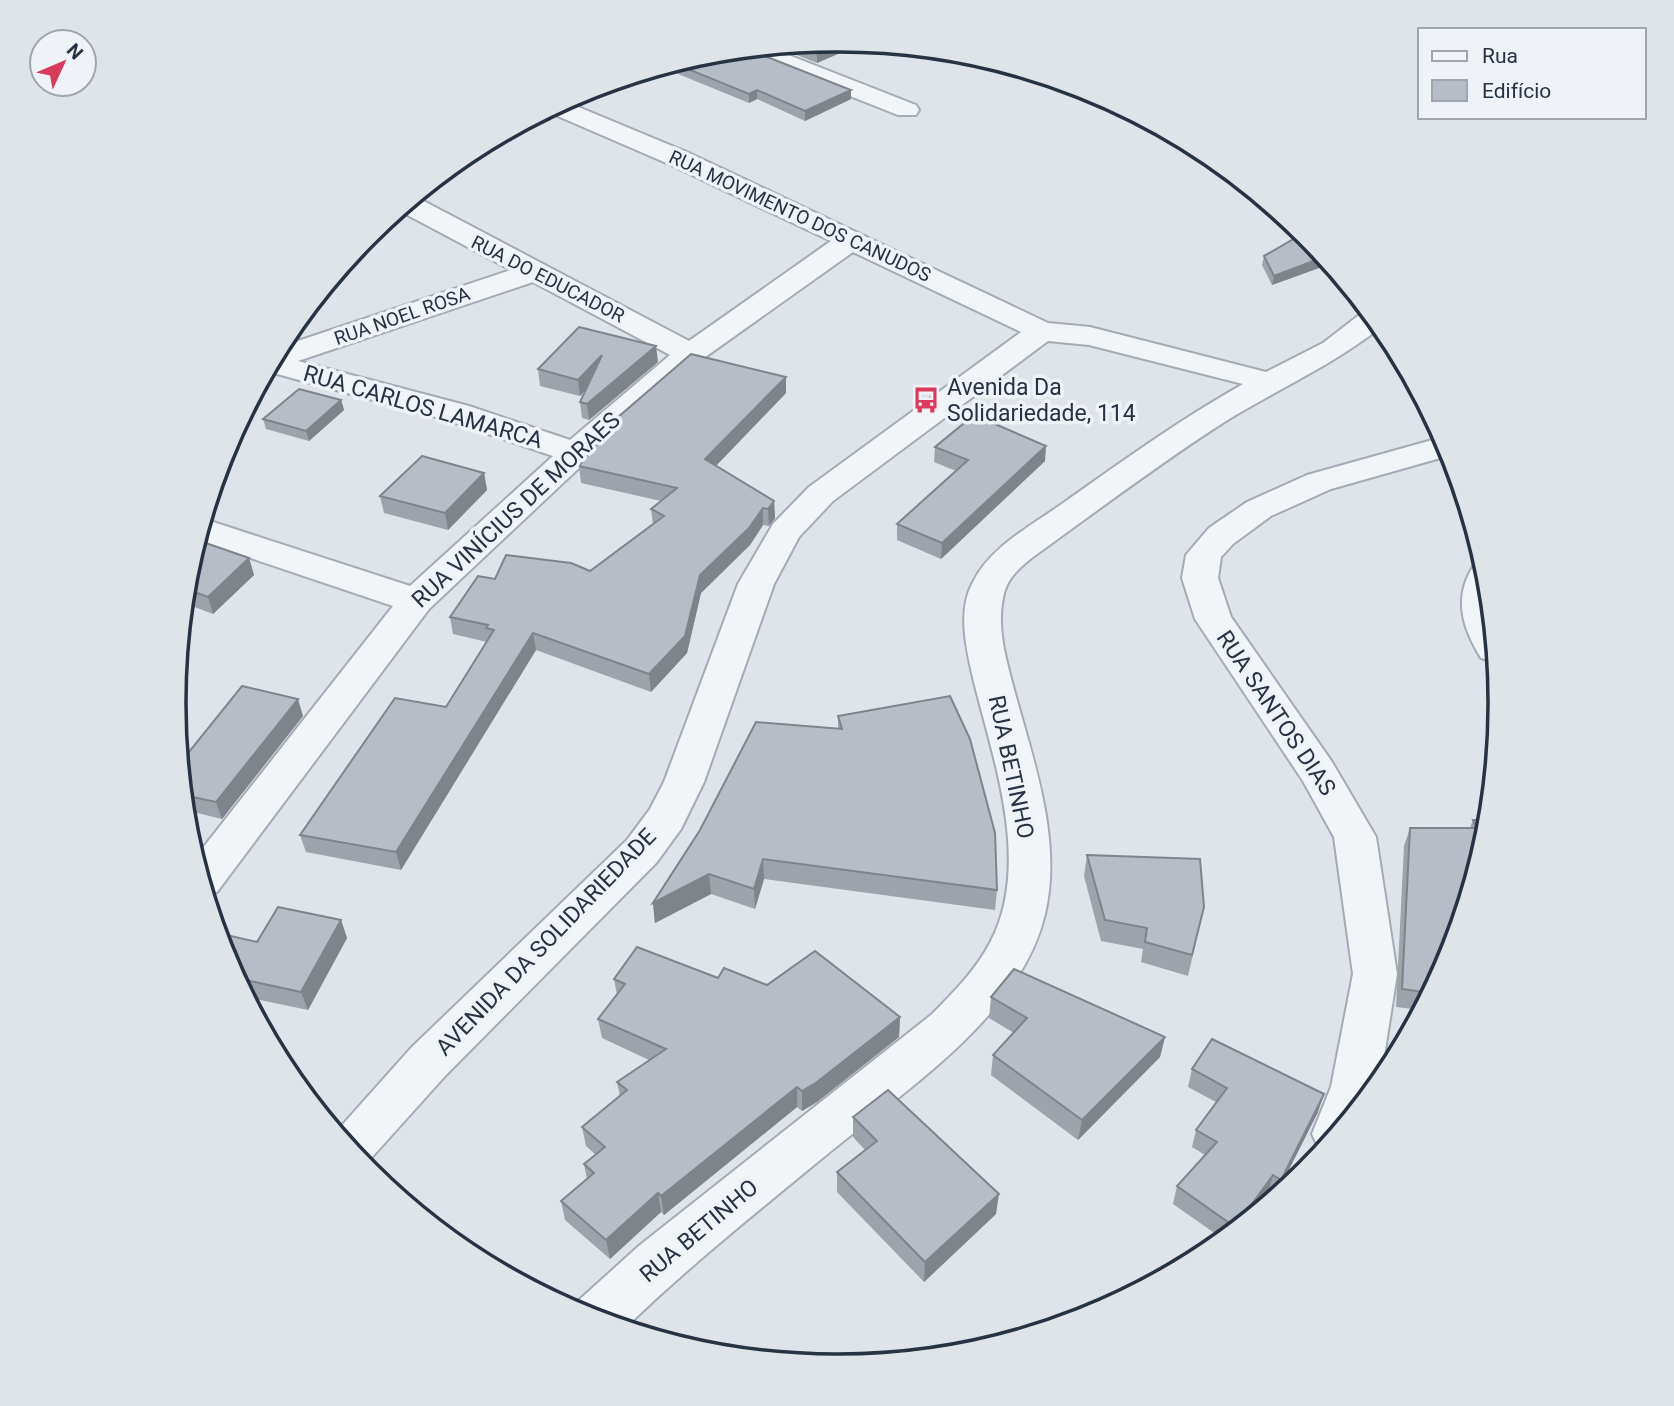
<svg xmlns="http://www.w3.org/2000/svg" width="1674" height="1406" font-family="Roboto,sans-serif">
<style>
.lines{fill:none;stroke-linecap:round;stroke-linejoin:round}
.minor-casing{stroke:#a4abb4;stroke-width:4}
.minor{fill:#f2f5f8;fill-rule:evenodd}
.wall{fill:#9da3ab}
.shaded-wall{fill:#7f848b}
.building{fill:#b6bdc7;stroke:#7f848b;stroke-width:2}
.labels{text-anchor:middle;dominant-baseline:central;stroke-width:7;stroke-linejoin:round;paint-order:stroke}
.far-street-label{font-size:19px;fill:#273242;stroke:#eff3f7}
.poi-label{font-size:23px;fill:#273242;stroke:#eff3f7;text-anchor:start}
.street-label{font-size:23px;fill:#273242;stroke:#eff3f7}
.rim{fill:none;stroke:#273242;stroke-width:3.5}
</style>
<rect width="100%" height="100%" fill="#dfe4ea"/>
<g class="lines">
<g class="minor-casing">
<g id="minor">
<polygon points="768,47 916,105 919,110 916,115 898,115 744,54 741,50"/>
<path d="M564 101 689 153 1048 323 1090 327 1266 372 1323 343 1363 312 1368 311 1381 327C1333 365 1278 389 1226 421 1160 463 1097 511 1033 557 1019 568 1006 579 1003 598 996 631 1008 666 1016 697 1035 765 1062 843 1045 914 1021 1017 901 1093 825 1156 757 1212 688 1267 625 1328L574 1311 578 1301 640 1245 931 1015C953 993 977 969 991 941 1031 863 994 762 974 682 967 652 957 613 972 584 990 546 1033 525 1066 501 1124 460 1181 419 1243 384L1089 345 1048 341 833 501 799 537 774 584 704 782 681 829 657 862 445 1076 364 1166 336 1132 411 1048 627 840 650 809 664 782 738 584 773 524 809 487 1021 332 853 252 701 360 630 420 429 609 217 892 206 895 195 858 393 606 197 540 204 519 410 586 553 456 447 420 266 371 280 347 511 270 398 210 416 197 689 341 831 241 671 165 546 111ZM533 282 670 355 570 440 469 406 298 361Z"/>
<polygon points="1443,437 1451,455 1331,489 1271,516 1233,544 1221,557 1218,578 1231,617 1332,762 1376,837 1397,974 1380,1082 1323,1150 1319,1149 1312,1134 1331,1087 1353,974 1334,837 1303,781 1195,619 1182,578 1186,555 1209,528 1247,502 1307,475"/>
<path d="M1484 563 1487 574 1494 662 1481 658C1462 627 1453 597 1474 565Z"/>
</g>
</g>
<use href="#minor" class="minor"/>
</g>
<g class="wall">
<polygon points="837,40 863,43 817,63 774,46"/>
<polygon points="708,53 851,90 851,99 805,121 757,99 749,103 661,67"/>
<polygon points="1306,235 1330,264 1272,285 1262,265 1264,256"/>
<polygon points="658,362 589,420 582,418 580,402 585,390 580,396 540,386 538,369"/>
<polygon points="786,393 716,466 774,501 775,518 769,526 763,525 750,545 701,593 687,653 651,692 536,650 401,870 306,852 300,835 446,707 487,642 453,634 450,617 495,579 590,571 653,525 651,509 661,501 581,483 579,466"/>
<polygon points="341,400 344,410 309,441 266,429 263,419"/>
<polygon points="935,447 1045,461 941,559 897,540 897,524 956,471 934,462"/>
<polygon points="484,473 487,490 448,530 384,513 380,496"/>
<polygon points="249,558 254,575 213,614 184,603 187,573"/>
<polygon points="303,716 222,819 185,810 180,763"/>
<polygon points="838,716 997,890 995,910 764,879 755,909 711,894 655,923 653,903 838,729"/>
<polygon points="1473,820 1488,820 1449,957 1421,1010 1396,1007 1404,846 1410,828 1470,828"/>
<polygon points="1087,855 1204,907 1188,976 1141,962 1143,949 1101,941 1084,876"/>
<polygon points="341,920 347,938 308,1010 246,997 225,956 257,942"/>
<polygon points="718,978 767,985 900,1017 899,1037 817,1102 802,1111 797,1107 664,1215 661,1212 610,1259 565,1220 561,1201 587,1179 584,1164 596,1155 586,1146 582,1127 620,1096 617,1082 649,1060 602,1038 598,1019 617,995 614,979"/>
<polygon points="991,997 1165,1037 1160,1057 1078,1140 991,1075 993,1055 1014,1033 989,1018"/>
<polygon points="1192,1069 1318,1112 1275,1197 1268,1193 1249,1218 1223,1239 1173,1204 1177,1186 1205,1155 1192,1147 1196,1130 1216,1102 1188,1087"/>
<polygon points="853,1117 996,1214 924,1282 837,1192 837,1172 865,1150 853,1137"/>
</g>
<g class="shaded-wall">
<polygon points="847,41 863,43 817,63 817,54"/>
<polygon points="757,90 757,99 749,103 749,94"/>
<polygon points="851,90 851,99 805,121 805,111"/>
<polygon points="550,109 551,120 483,144"/>
<polygon points="1324,257 1330,264 1272,285 1274,276"/>
<polygon points="656,346 658,362 589,420 587,404"/>
<polygon points="602,355 604,371 580,396 578,380"/>
<polygon points="786,377 786,393 706,476 705,459"/>
<polygon points="341,400 344,410 309,441 306,431"/>
<polygon points="1046,446 1045,461 941,559 942,543"/>
<polygon points="484,473 487,490 448,530 445,513"/>
<polygon points="774,501 775,518 769,526 768,509"/>
<polygon points="763,508 763,525 750,545 701,593 687,653 651,692 649,674 700,575"/>
<polygon points="249,558 254,575 213,614 208,597"/>
<polygon points="533,633 536,650 401,870 396,852"/>
<polygon points="298,699 303,716 222,819 216,802"/>
<polygon points="763,859 764,879 755,909 754,889"/>
<polygon points="709,874 711,894 655,923 653,903"/>
<polygon points="341,920 347,938 308,1010 301,992"/>
<polygon points="900,1017 899,1037 817,1102 802,1111 802,1091"/>
<polygon points="1165,1037 1160,1057 1078,1140 1082,1120"/>
<polygon points="797,1087 797,1107 664,1215 661,1196"/>
<polygon points="1324,1094 1318,1112 1275,1197 1281,1180"/>
<polygon points="1273,1175 1268,1193 1249,1218 1234,1230 1235,1227"/>
<polygon points="658,1193 661,1212 610,1259 606,1240"/>
<polygon points="999,1194 996,1214 924,1282 925,1262"/>
</g>
<g class="building">
<polygon points="837,40 847,41 817,54 792,45"/>
<polygon points="747,49 851,90 805,111 757,90 749,94 673,63 708,53"/>
<polygon points="1304,233 1324,257 1274,276 1264,256"/>
<polygon points="579,327 656,346 587,404 580,402 602,355 578,380 538,369"/>
<polygon points="691,354 786,377 705,459 774,501 768,509 763,508 749,528 700,575 685,636 649,674 533,633 396,852 300,835 395,698 446,707 494,630 486,628 488,625 450,617 478,576 495,579 506,555 571,563 590,571 664,516 651,509 677,488 579,466 617,418"/>
<polygon points="299,389 341,400 306,431 263,419"/>
<polygon points="974,415 1046,446 942,543 897,524 968,460 935,447"/>
<polygon points="422,456 484,473 445,513 380,496"/>
<polygon points="197,540 249,558 208,597 186,589 187,573"/>
<polygon points="242,686 298,699 216,802 183,795 180,763"/>
<polygon points="950,696 970,739 995,833 997,890 763,859 754,889 709,874 653,903 700,830 756,722 842,729 838,716"/>
<polygon points="1473,820 1488,820 1487,833 1449,957 1430,993 1402,989 1410,828 1477,828"/>
<polygon points="1087,855 1200,859 1204,907 1192,955 1145,942 1147,928 1105,920"/>
<polygon points="278,907 341,920 301,992 236,978 225,956 218,933 257,942"/>
<polygon points="637,947 718,978 724,968 767,985 815,951 900,1017 817,1082 802,1091 797,1087 661,1196 658,1193 606,1240 561,1201 594,1173 584,1164 605,1147 582,1127 627,1090 617,1082 666,1049 598,1019 625,984 614,979"/>
<polygon points="1014,969 1165,1037 1082,1120 993,1055 1027,1018 991,997"/>
<polygon points="1212,1039 1324,1094 1281,1180 1273,1175 1235,1227 1177,1186 1217,1142 1196,1130 1227,1088 1192,1069"/>
<polygon points="888,1090 999,1194 925,1262 837,1172 877,1141 853,1117"/>
</g>
<defs>
<g id="bus-bare" transform="scale(2.1)"><path d="M-5-6H5V4H4V6H2V4H-2V6H-4V4H-5ZM-3.5-4V0h7V-4ZM-3.5 1.2v1.5H-2V1.2ZM2 1.2v1.5H3.5V1.2Z" fill="#d83b5c" stroke="#eff3f7" stroke-width="2.5" paint-order="stroke"/></g>
</defs>
<g fill-rule="evenodd">
<use href="#bus-bare" x="926" y="400"/>
</g>
<g class="labels">
<g class="far-street-label">
<text transform="translate(800 216) rotate(25)">RUA MOVIMENTO DOS CANUDOS</text>
<text transform="translate(548 279) rotate(27)">RUA DO EDUCADOR</text>
<text transform="translate(402 316) rotate(-19)">RUA NOEL ROSA</text>
</g>
<g class="poi-label">
<text x="947" y="387">Avenida Da<tspan x="947" dy="26">Solidariedade, 114</tspan></text>
</g>
<g class="street-label">
<text transform="translate(423 407) rotate(16)">RUA CARLOS LAMARCA</text>
<text transform="translate(516 510) rotate(-43)">RUA VINÍCIUS DE MORAES</text>
<text transform="translate(1276 713) rotate(56)">RUA SANTOS DIAS</text>
<text transform="translate(1011 767) rotate(78)">RUA BETINHO</text>
<text transform="translate(546 942) rotate(-46)">AVENIDA DA SOLIDARIEDADE</text>
<text transform="translate(699 1231) rotate(-40)">RUA BETINHO</text>
</g>
</g>
<path d="M0 0H1674V1406H0ZM836 52H838A650 650 0 0 1 1488 702V704A650 650 0 0 1 838 1354H836A650 650 0 0 1 186 704V702A650 650 0 0 1 836 52Z" fill="#dfe4e9" fill-rule="evenodd"/>
<path class="rim" d="M836 52H838A650 650 0 0 1 1488 702V704A650 650 0 0 1 838 1354H836A650 650 0 0 1 186 704V702A650 650 0 0 1 836 52Z"/>
<rect x="1418" y="28" width="228" height="91" fill="#eff3f7" stroke="#9fa6af" stroke-width="2"/>
<rect x="1432" y="51" width="35" height="10" fill="#f2f5f8" stroke="#9fa6af" stroke-width="2"/>
<text x="1482" y="63" font-size="21" fill="#273242">Rua</text>
<rect x="1432" y="80" width="35" height="21" fill="#b6bdc7" stroke="#9fa6af" stroke-width="2"/>
<text x="1482" y="98" font-size="21" fill="#273242">Edifício</text>
<g transform="translate(63 63) rotate(46)"><circle r="33" fill="#eff3f7" stroke="#9fa6af" stroke-width="2"/>
<path d="M0-5L12 26L0 18L-12 26Z" fill="#d83b5c"/>
<text y="-10" font-size="19" font-weight="bold" text-anchor="middle" fill="#273242">N</text>
</g>
</svg>
